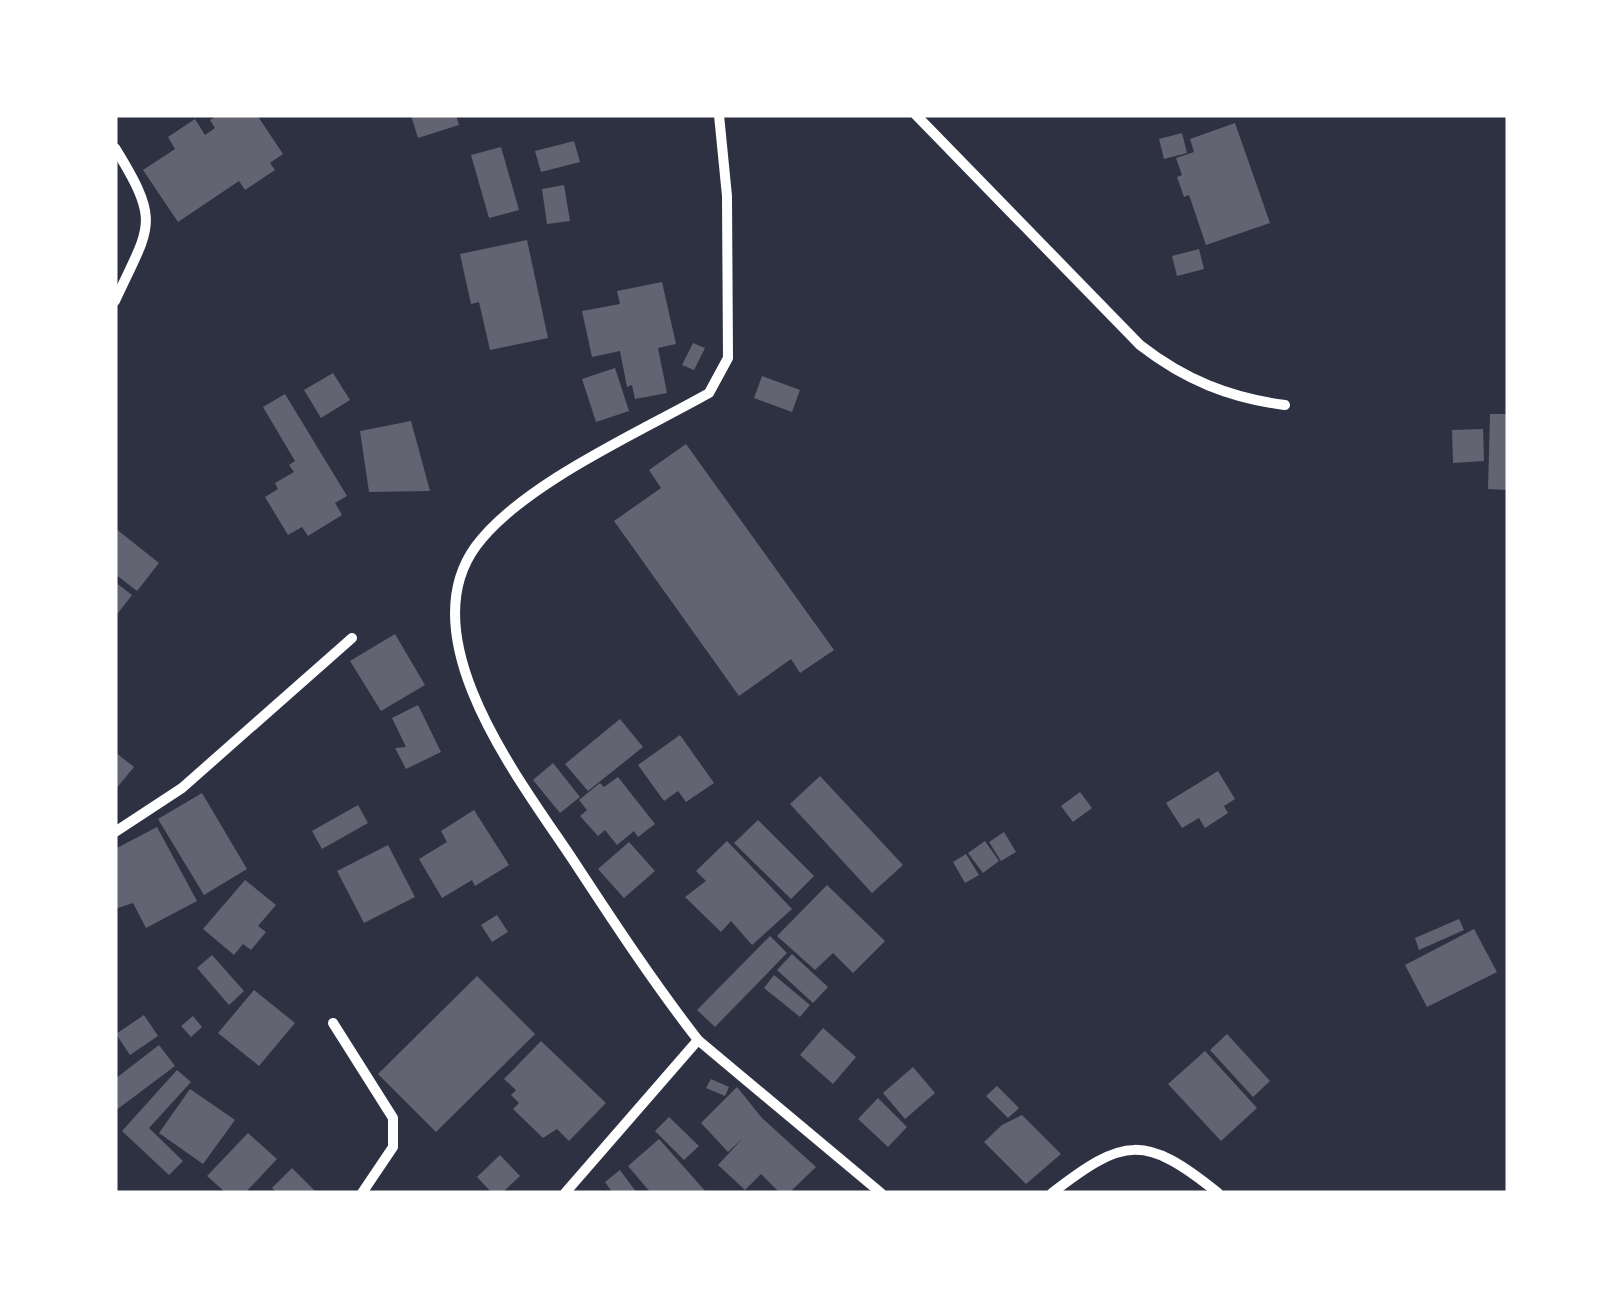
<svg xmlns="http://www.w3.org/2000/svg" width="1623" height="1308" font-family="Poppins,sans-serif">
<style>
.building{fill:#626471}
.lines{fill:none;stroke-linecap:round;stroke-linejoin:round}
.minor{stroke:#fff;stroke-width:10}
</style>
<rect width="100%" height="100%" fill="#2d3142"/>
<g class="building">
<polygon points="218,115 257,115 283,154 270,163 275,170 245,190 239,181 178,222 143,170 175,149 168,137 195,119 205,135 215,128 210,120"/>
<polygon points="411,115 456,115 459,125 418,138"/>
<polygon points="1235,123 1270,223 1206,245 1189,195 1184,197 1177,177 1182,175 1176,158 1194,152 1190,139"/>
<polygon points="1182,133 1187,153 1164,159 1159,139"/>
<polygon points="574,141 580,162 541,172 535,151"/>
<polygon points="501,147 519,210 489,218 471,155"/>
<polygon points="564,185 570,221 547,224 542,189"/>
<polygon points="527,240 548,338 490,350 479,302 471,304 460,254"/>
<polygon points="1199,249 1204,269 1177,276 1172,256"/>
<polygon points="662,282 676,344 658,348 667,393 635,399 632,385 627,387 620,351 592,357 582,311 620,304 617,291"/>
<polygon points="693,343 705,348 694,370 682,365"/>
<polygon points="615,368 629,411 596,422 582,379"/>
<polygon points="333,373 350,400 321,418 304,390"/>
<polygon points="762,376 800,390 792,412 754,398"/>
<polygon points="285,394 347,496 335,503 342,515 308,536 302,527 288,535 265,497 278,489 275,483 294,472 289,465 295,461 263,407"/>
<polygon points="1490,414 1508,414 1508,490 1488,489"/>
<polygon points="411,421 430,491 369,492 360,431"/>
<polygon points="1483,429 1484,461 1453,463 1452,430"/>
<polygon points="686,444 834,650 800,673 791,659 739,696 614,521 661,488 649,470"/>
<polygon points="115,528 159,563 137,591 115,574"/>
<polygon points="115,582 132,595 115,617"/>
<polygon points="395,634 425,685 381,711 350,661"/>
<polygon points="418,705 441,752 406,769 395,748 406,747 392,718"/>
<polygon points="620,719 643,747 588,791 565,764"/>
<polygon points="680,735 714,783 686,802 678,791 664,801 638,765"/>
<polygon points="115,752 134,767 115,790"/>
<polygon points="553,763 580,797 560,813 533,780"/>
<polygon points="1218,771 1235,799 1224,806 1228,813 1205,828 1199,818 1182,828 1166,803"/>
<polygon points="820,776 903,865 872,893 790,804"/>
<polygon points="618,777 655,824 638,837 634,831 617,845 605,830 598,836 580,816 587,810 579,800 600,783 604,787"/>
<polygon points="1080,792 1092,808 1073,822 1061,806"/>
<polygon points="202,793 247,869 204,895 158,819"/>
<polygon points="358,805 368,823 322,849 312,831"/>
<polygon points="474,810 509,865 475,886 472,880 442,898 419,859 447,842 441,831"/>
<polygon points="758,820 814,876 791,899 734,843"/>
<polygon points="157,827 197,901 146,928 133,903 115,909 115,849"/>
<polygon points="1004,832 1016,852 1001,861 989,842"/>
<polygon points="727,841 792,909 752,945 731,921 721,932 685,897 706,881 696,871"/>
<polygon points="985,841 999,861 983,873 968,853"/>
<polygon points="629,842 655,871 624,898 598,869"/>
<polygon points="388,845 415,897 364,923 337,871"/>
<polygon points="966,854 979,875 965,883 953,862"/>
<polygon points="245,880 276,905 258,926 266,932 251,950 243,944 234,955 203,929"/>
<polygon points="827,885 885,941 853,973 833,953 815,970 777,936"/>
<polygon points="497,915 508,932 492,942 481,925"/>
<polygon points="1459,919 1464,930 1419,950 1415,938"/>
<polygon points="1474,929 1497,972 1427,1007 1405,965"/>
<polygon points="770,936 787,953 715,1027 697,1010"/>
<polygon points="792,954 828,987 813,1003 777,970"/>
<polygon points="212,955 244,991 229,1005 197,968"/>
<polygon points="774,975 810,1005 800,1017 764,988"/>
<polygon points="477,976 535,1034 436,1132 378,1074"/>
<polygon points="254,990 295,1023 259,1066 218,1033"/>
<polygon points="144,1015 158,1036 130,1055 116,1034"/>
<polygon points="193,1016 202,1027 191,1037 181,1026"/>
<polygon points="823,1028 856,1057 833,1084 800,1055"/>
<polygon points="1227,1034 1270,1081 1253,1097 1210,1050"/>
<polygon points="541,1041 606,1103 569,1141 557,1129 543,1138 513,1109 519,1103 511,1095 516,1090 504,1079"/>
<polygon points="159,1045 175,1066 115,1111 115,1079"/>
<polygon points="1205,1051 1257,1108 1221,1141 1168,1084"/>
<polygon points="913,1067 935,1093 905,1119 883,1093"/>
<polygon points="177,1070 191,1082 149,1128 183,1161 169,1175 122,1131"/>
<polygon points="711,1079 729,1087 725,1096 706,1088"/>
<polygon points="997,1086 1019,1108 1008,1118 986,1096"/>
<polygon points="737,1087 762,1118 816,1167 789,1193 780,1193 761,1174 745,1190 718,1165 743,1138 728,1152 701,1123"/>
<polygon points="190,1089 235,1120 203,1164 159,1133"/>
<polygon points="878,1098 907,1127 888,1147 858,1119"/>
<polygon points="1022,1115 1061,1154 1026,1184 984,1142 1002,1125"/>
<polygon points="669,1117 699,1146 684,1160 655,1131"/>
<polygon points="248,1133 277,1159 245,1193 226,1193 207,1176"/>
<polygon points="659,1139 707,1193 651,1193 628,1166"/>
<polygon points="500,1155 520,1176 502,1193 492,1193 477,1177"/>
<polygon points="292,1168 317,1193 277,1193 272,1188"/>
<polygon points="620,1170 637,1193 613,1193 605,1182"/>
</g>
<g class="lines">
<g class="minor">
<path d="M916 115 1140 345C1185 380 1230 398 1285 405"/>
<path d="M115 148C162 224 150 225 115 301"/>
<polyline points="115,832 182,788 352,638"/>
<polyline points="333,1023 393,1118 393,1147 362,1193"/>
<polyline points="698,1040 881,1193"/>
<path d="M565 1193 698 1040C653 982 613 921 573 860 522 783 408 639 476 546 522 484 640 432 709 393L728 358 727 196 719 115"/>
<path d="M1052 1193C1124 1137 1145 1134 1218 1193"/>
</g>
</g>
<rect width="1623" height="1308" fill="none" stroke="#ffffff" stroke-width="235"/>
</svg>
